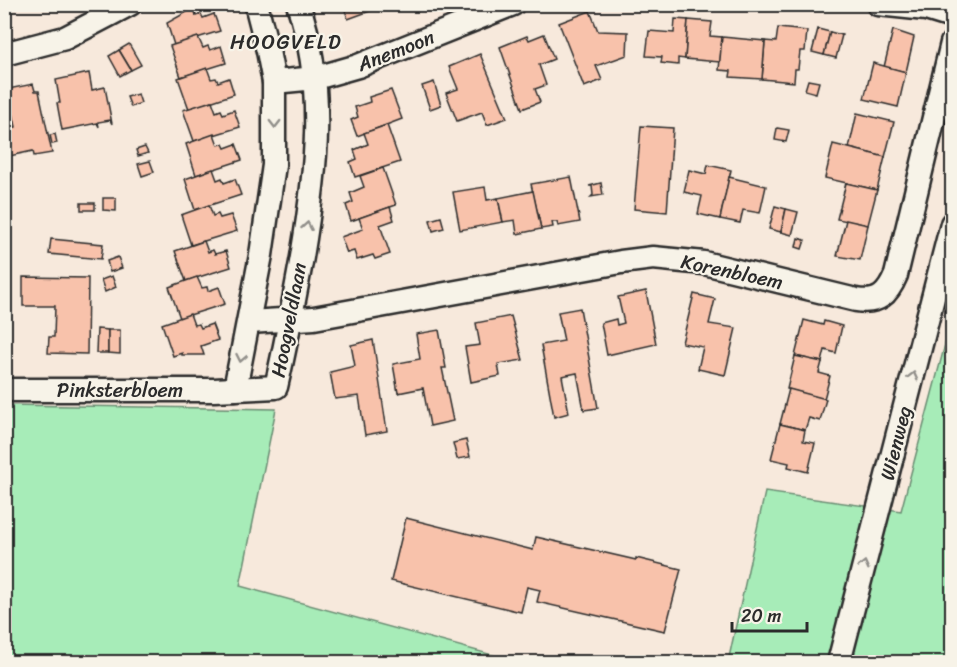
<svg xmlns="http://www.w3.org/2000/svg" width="957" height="667" font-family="Sriracha,sans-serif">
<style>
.green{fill:#a7ecb8;stroke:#698c72;stroke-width:1.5}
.building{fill:#f8c2ab;stroke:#2b2b2b;stroke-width:1.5}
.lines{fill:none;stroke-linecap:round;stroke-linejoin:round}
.street-casing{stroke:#2b2b2b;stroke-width:27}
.street{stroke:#f7f3e8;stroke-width:22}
.oneway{stroke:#918f8a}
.labels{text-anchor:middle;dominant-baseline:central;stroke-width:4.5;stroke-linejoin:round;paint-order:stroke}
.street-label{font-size:20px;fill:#2b2b2b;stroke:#f7f3e8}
.neighbourhood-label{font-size:21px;letter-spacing:1.5px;fill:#2b2b2b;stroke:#f7f3e8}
</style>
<rect width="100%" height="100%" fill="#f7e9dc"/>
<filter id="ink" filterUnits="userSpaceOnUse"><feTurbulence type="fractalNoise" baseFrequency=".0167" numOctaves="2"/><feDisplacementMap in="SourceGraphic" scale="12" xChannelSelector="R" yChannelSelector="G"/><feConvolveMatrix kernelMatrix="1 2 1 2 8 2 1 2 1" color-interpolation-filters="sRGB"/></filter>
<g filter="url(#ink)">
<g class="green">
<polygon points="952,318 952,662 728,662 765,492 901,511"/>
<polygon points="5,405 276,409 240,586 518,662 5,662"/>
</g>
<g class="building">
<polygon points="343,4 389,4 348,19"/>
<polygon points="194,8 196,16 201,14 203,18 214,14 220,31 174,45 167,23"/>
<polygon points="590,11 598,31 628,32 627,55 596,66 602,80 584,87 559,23"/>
<polygon points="675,19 688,20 685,59 678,58 678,65 661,63 662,57 646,56 649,31 674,33"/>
<polygon points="688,20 712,22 710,36 722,37 720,62 685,59"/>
<polygon points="778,28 807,31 805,51 800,51 798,69 795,69 794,82 762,79 765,41 776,42"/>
<polygon points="818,29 830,32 824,55 812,52"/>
<polygon points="893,30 914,37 906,72 884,67"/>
<polygon points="830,32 842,35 836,58 824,55"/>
<polygon points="544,34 554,59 539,65 546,85 535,89 540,102 522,109 500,47 527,36 529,40"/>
<polygon points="198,37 203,48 208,46 210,50 221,46 226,63 181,77 170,46"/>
<polygon points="722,37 765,41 762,79 730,77 731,71 719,70"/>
<polygon points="129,44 141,65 131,70 119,50"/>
<polygon points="119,50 131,70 120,76 109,56"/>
<polygon points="480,54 507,118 487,125 482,112 457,121 446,93 458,89 449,67"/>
<polygon points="873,63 906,72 898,107 864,99"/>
<polygon points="207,68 211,79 216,78 218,82 229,78 234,94 189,109 178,78"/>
<polygon points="89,73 92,90 105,87 112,124 110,120 98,122 99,127 97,123 62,130 57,103 60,103 56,80"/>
<polygon points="808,80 819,82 816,93 805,90"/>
<polygon points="434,82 441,105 430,109 422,86"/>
<polygon points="33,84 35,91 39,91 52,153 34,156 33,151 9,156 10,161 4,162 4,124 8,124 9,129 16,127 8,89"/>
<polygon points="391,90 402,119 357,136 351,120 358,117 355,107 370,102 369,97"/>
<polygon points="138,94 141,103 131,107 127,97"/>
<polygon points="212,101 216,112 221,110 223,114 234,110 240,127 194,141 183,110"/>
<polygon points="857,113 894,122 885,157 849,148"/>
<polygon points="387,125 400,162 355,177 350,162 357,159 354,150 368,144 364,133"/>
<polygon points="641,126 673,128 667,212 634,209"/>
<polygon points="777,128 789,130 786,142 775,140"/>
<polygon points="55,134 57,143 52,144 50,135"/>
<polygon points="214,134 218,145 223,144 225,148 236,144 242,160 196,175 186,144"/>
<polygon points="833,144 885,157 877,190 825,178"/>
<polygon points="145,147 148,153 138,156 136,150"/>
<polygon points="150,161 154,172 142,176 138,164"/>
<polygon points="708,165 731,170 720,219 698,214 702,196 684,192 689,170 706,174"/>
<polygon points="383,168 396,205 351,221 346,205 353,202 350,193 364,187 360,176"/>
<polygon points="213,169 217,180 222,178 224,183 235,179 241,195 195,210 185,179"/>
<polygon points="571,177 580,222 558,226 557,222 552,222 553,227 541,229 531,184"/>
<polygon points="729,177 766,186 760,213 743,210 740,223 720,219"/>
<polygon points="601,183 603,195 591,197 593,195 592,186 589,186"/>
<polygon points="846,183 877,190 868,225 837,219"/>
<polygon points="485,187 487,200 498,198 503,222 460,230 453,192"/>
<polygon points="533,191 541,229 517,234 515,220 503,222 498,198"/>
<polygon points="103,198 116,198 116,211 103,210"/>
<rect x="81" y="203" width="14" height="7"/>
<polygon points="209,205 213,216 218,214 220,218 231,215 237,231 191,245 181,215"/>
<polygon points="775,206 786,209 781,232 769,229"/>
<polygon points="390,207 394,220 380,225 390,254 375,259 373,255 357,260 354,251 347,253 341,237 363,229 359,218"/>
<polygon points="786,209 798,212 792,235 781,232"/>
<polygon points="441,217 444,228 433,231 430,220"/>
<polygon points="846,220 868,225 860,260 837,256"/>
<polygon points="798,238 805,240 802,249 796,247"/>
<polygon points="51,239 103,244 101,259 49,254"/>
<polygon points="204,241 208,252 213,250 215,254 226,251 231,267 186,281 175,251"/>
<polygon points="118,257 122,268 110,272 107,261"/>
<polygon points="112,276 116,287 105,292 101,280"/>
<polygon points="23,277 88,278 87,354 48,353 49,337 54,337 55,306 23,306"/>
<polygon points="197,277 202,288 207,287 208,291 219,287 225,304 180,318 169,287"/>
<polygon points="646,291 656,344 607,355 601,323 616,319 617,325 624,323 618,297"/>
<polygon points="694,294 715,299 709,324 736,328 725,375 698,369 703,347 682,343"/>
<polygon points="580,308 598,408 584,410 577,373 562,376 569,413 554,417 541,345 564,341 558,312"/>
<polygon points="190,314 194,325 199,324 201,328 212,324 218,340 201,346 204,355 182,355 182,353 173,356 162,324"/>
<polygon points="511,316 523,360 498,364 500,376 471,382 465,347 480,345 476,323"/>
<polygon points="804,320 823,325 824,321 842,326 836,353 825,350 822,362 795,356"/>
<polygon points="97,329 108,330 108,353 96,353"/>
<polygon points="108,330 120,330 120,354 108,353"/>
<polygon points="439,330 446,368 442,368 453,421 430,426 423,388 398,393 393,364 420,359 416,334"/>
<polygon points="373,340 387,431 365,435 359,396 335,399 330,372 355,366 351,345"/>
<polygon points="795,356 822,362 819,373 830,376 824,399 787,389"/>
<polygon points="789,389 826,399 820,421 809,418 805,430 780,424"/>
<polygon points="780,424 805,430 803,441 815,443 808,472 788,467 789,463 771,459"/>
<polygon points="466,440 470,457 457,459 453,443"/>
<polygon points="406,518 533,550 536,537 636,560 636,558 681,569 665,631 537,602 540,590 527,587 521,612 391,581"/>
</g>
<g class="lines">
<g class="street-casing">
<g id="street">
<polyline points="878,4 926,9 952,17"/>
<polyline points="4,54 65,38 130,4"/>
<polyline points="274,82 316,78 358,66 513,4"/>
<path d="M249 322 314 318 621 262 653 258 704 263 856 300C879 304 888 294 896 275L952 43"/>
<polyline points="235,389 261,255 274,165 274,82 268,51 256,4"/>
<path d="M4 390H214L276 387C286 344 294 301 302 257 316 173 327 88 298 4"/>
<polyline points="839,662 952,224"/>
</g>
</g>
<use href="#street" class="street"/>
</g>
<defs><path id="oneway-chevron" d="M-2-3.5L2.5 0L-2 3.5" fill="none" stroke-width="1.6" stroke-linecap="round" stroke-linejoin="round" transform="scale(1.5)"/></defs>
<g class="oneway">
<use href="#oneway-chevron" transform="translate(275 124) rotate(90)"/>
<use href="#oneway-chevron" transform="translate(307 226) rotate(-80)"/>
<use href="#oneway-chevron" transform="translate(241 358) rotate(101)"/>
<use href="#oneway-chevron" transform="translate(913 376) rotate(-76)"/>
<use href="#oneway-chevron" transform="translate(864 565) rotate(-76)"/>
</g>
</g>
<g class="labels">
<g class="street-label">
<text transform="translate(396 51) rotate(-21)">Anemoon</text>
<text transform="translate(732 272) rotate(12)">Korenbloem</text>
<text transform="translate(289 320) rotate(-79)">Hoogveldlaan</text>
<text x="120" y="390">Pinksterbloem</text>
<text transform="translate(896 443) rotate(-76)">Wienweg</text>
</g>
<g class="neighbourhood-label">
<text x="286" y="42">HOOGVELD</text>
</g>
</g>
<rect width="957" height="667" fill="none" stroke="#f7f3e8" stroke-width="24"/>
<rect x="12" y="12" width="933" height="643" fill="none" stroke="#2b2b2b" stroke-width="2" filter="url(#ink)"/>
<path d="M732 622v9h75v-9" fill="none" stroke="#2b2b2b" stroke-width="3"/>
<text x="741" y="622" font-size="18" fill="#2b2b2b" stroke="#f7f3e8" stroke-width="4.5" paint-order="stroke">20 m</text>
</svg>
